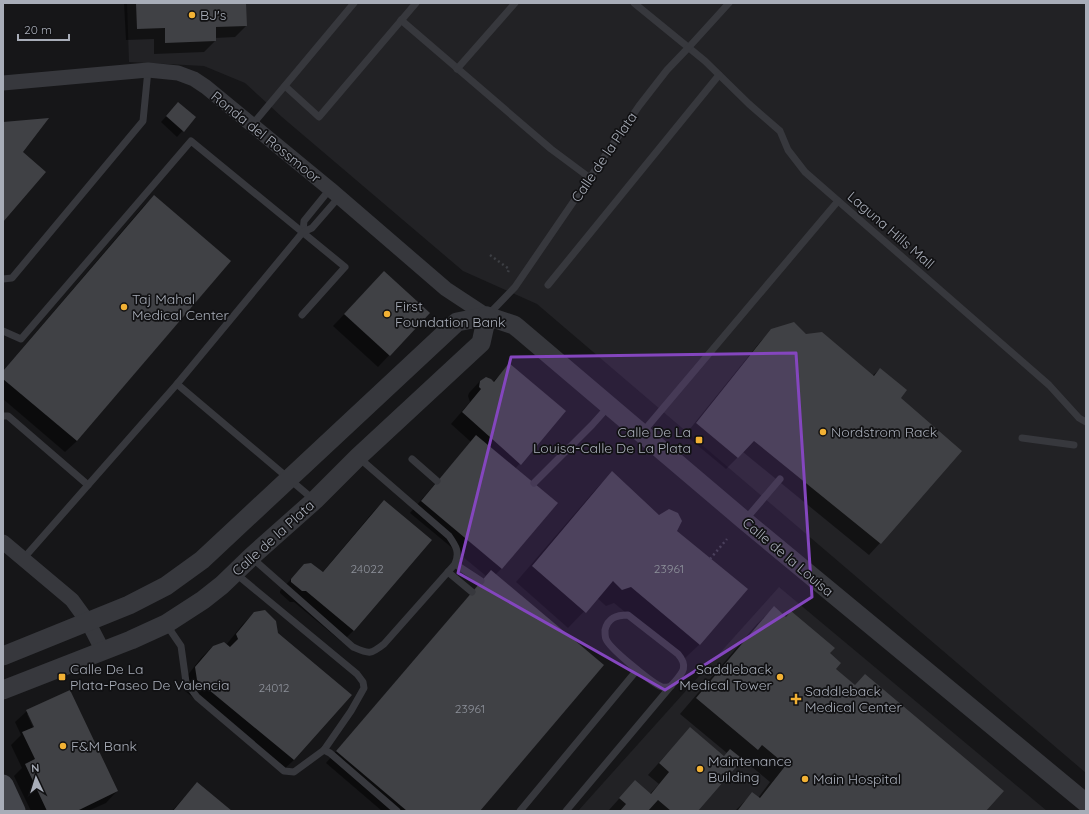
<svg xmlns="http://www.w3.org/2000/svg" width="1089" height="814" font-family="Quicksand,sans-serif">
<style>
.built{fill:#222225}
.shadow{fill:#0007;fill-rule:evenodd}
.building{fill:#404145}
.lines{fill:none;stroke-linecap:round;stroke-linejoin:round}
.path{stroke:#3d3f44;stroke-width:2.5;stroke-dasharray:2 3;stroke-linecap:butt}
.service{stroke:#37383d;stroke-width:7}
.minor{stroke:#37383d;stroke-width:15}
.tertiary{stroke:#37383d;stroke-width:19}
.secondary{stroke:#45474d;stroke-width:21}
.marked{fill:#8446be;fill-opacity:0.2;stroke:#8446be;stroke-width:3;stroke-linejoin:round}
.poi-dot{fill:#f2b134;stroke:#111113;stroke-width:1.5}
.labels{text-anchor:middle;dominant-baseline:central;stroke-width:3.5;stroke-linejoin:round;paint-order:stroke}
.number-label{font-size:12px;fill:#8e929b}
.poi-label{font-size:14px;fill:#a8adb8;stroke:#111113;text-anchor:start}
.street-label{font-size:14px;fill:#a8adb8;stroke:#111113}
</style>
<rect width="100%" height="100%" fill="#161618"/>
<g class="built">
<polygon points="127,3 1086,3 1086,773 537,304 463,271 282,117 245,83 204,66 129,62"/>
<polygon points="779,587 1047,811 578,811"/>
</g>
<g class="shadow">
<polygon points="124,3 245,3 246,26 235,37 215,38 215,41 204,52 154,54 154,39 126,40"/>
<polygon points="173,109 195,117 177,137 161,122"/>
<polygon points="154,196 230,261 77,441 65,452 3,399 3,371 142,208"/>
<polygon points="373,284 429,313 378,367 333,326"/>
<polygon points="772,330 806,335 872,376 880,369 900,398 960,451 880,543 869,555 743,452 726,469 685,435 760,342"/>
<polygon points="509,365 564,411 515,469 502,568 495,575 478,811 382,811 326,763 486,576 410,513 471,442 451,424 470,402 468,396 469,393 480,381 493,382"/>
<polygon points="612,473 675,532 700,644 683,660 614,603 606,606 597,598 568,628 516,582 596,489"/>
<polygon points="384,501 354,630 342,642 294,602 290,602 280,593 280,591 293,577 322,573 373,512"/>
<polygon points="774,608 829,653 835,669 985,811 735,811 752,794 758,798 770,782 745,761 741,765 736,761 697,811 610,811 609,810 635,781 650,794 659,784 648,775 690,728 724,756 727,753 680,714 757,624"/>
<polygon points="254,613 277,633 294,760 282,771 185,691 184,680 201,658 213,646 226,645 243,624"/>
<path d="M27 711 117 791 106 803 88 811H31L14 776 22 768 11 745 21 735 15 722ZM27 714H29L37 731 35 732Z"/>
<polygon points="197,783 231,811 172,811"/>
</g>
<g class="building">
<polygon points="136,3 246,3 247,26 216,27 216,41 165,43 165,28 137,29"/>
<polygon points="178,102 196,117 184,132 166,116"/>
<polygon points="49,118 23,152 46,172 3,222 3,122"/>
<polygon points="154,195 231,261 77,441 3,379 3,371"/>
<polygon points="384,271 430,313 390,356 344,314"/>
<polygon points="794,322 806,334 822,332 874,376 880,368 907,390 901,398 962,451 881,544 754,441 738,458 696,423 771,329"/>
<polygon points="509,363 566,411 521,465 462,412 481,389 479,387 480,381 486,377 491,379 494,382"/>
<polygon points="476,435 558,503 502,569 421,501"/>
<polygon points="612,471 659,515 669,509 678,513 682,521 677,531 748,589 700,645 631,587 622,590 613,581 586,613 532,566"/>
<polygon points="384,500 432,540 354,631 306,591 302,591 291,582 291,579 304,564 311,563 323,572"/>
<polygon points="491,570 604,665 480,811 407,811 336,751"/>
<polygon points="774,606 786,617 791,611 835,648 830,653 841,663 836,669 855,685 865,674 1004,791 986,811 739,811 738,810 752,792 760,798 786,765 762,745 758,750 696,698"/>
<polygon points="265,610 276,621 278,633 352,695 294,760 197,680 195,667 213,646 224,642 230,647 238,639 236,634 254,612"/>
<polygon points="70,690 118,791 79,810 80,811 47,811 25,764 35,759 22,732 34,727 26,710"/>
<polygon points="690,727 724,756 730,749 740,757 734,764 737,766 698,811 671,811 658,800 648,811 620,811 626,804 619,798 635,780 651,794 669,772 659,763"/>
<polygon points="197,782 232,811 173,811"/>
</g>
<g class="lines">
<g class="path">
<polyline points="490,255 509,269 508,272"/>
<polyline points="710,559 727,539"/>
</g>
<g class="service">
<polyline points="634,3 705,61 749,104 780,131 788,150 805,172 1049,385 1079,418 1086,422"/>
<polyline points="401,20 551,149 590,178"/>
<polyline points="457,69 515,3"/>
<polyline points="285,86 319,117 416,3"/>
<polyline points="252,125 354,3"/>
<polyline points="303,232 304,221 330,189"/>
<polyline points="3,279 12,278 143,121 148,70"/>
<polyline points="548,285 719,75"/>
<polyline points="489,314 515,287 639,106 667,70 689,47 729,3"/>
<polyline points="3,331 21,339 191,141 345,267 302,315"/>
<polyline points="177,384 314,500"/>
<polyline points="3,416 8,416 88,485"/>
<polyline points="642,433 838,201"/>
<polyline points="1022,438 1074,445"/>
<polyline points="412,459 437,481"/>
<polyline points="534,483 592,425 609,406"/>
<polyline points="745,520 780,479"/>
<path d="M251 557 353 647C369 654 370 655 384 644L455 564C460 552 456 546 449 536L358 457"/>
<polyline points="23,559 177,384 303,232 312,228 339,197"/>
<polyline points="455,564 481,581"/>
<polyline points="448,572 472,592"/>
<path d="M628 615 678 654C690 668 681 674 671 686 668 687 665 688 662 687 653 684 609 648 606 639 605 637 605 633 605 630 608 618 616 615 628 615Z"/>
<polyline points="166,624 181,646 186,682 197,697 284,771 294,772 324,750 351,711 364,688 363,682 357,674 235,573"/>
<polyline points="324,750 330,753 397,811"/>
<polyline points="520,811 637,670"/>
<polyline points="566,811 671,686"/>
</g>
<g class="minor">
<polyline points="3,83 148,70 178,73 194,79 206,87 330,189 446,289 487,316"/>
<polyline points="3,542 72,600 88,622 103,651"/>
</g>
<g class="tertiary">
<polyline points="3,656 129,605 166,586 202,560 457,322 487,316 514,325 519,329 745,521 1086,803"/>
<polyline points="3,690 131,640 166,624 203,600 222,585 251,557 315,500 358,457 481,343 487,316"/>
</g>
<polyline class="secondary" points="3,785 15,811"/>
</g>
<path class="marked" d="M796 353 812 597 665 690 458 573 511 357Z"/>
<g class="poi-dot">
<circle cx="192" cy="15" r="4"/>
<circle cx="124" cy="307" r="4"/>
<circle cx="387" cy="314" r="4"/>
<circle cx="823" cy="432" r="4"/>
<rect x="695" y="436" width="8" height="8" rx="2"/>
<rect x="58" y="673" width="8" height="8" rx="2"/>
<circle cx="780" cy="677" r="4"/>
<path d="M794 693h4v4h4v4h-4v4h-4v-4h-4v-4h4z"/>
<circle cx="63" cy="746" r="4"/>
<circle cx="700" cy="769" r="4"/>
<circle cx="805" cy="779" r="4"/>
</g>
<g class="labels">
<g class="number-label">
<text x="367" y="568">24022</text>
<text x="669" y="568">23961</text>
<text x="274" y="687">24012</text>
<text x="470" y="708">23961</text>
</g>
<g class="poi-label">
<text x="200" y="15">BJ's</text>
<text x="132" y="299">Taj Mahal<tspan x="132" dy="16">Medical Center</tspan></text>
<text x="395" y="306">First<tspan x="395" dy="16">Foundation Bank</tspan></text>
<text x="691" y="432" text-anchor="end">Calle De La<tspan x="691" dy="16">Louisa-Calle De La Plata</tspan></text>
<text x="831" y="432">Nordstrom Rack</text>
<text x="70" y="669">Calle De La<tspan x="70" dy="16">Plata-Paseo De Valencia</tspan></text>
<text x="772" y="669" text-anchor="end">Saddleback<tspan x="772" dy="16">Medical Tower</tspan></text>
<text x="805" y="691">Saddleback<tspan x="805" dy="16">Medical Center</tspan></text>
<text x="71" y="746">F&amp;M Bank</text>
<text x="708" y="761">Maintenance<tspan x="708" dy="16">Building</tspan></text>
<text x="813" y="779">Main Hospital</text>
</g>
<g class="street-label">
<text transform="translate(266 137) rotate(39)">Ronda del Rossmoor</text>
<text transform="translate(604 157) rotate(-56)">Calle de la Plata</text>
<text transform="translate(891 230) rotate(41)">Laguna Hills Mall</text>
<text transform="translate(273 538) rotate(-42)">Calle de la Plata</text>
<text transform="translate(788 557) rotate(40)">Calle de la Louisa</text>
</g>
</g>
<rect width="1089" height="814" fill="none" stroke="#a8adb8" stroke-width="8"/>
<g transform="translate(36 778) rotate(356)" stroke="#111113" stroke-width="3" paint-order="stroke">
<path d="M0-3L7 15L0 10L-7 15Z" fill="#a8adb8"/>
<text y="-6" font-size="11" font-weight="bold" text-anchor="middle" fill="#a8adb8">N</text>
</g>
<path d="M18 34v6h51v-6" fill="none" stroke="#a8adb8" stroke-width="2"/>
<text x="24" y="34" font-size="12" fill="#a8adb8" stroke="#111113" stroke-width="3" paint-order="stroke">20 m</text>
</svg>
